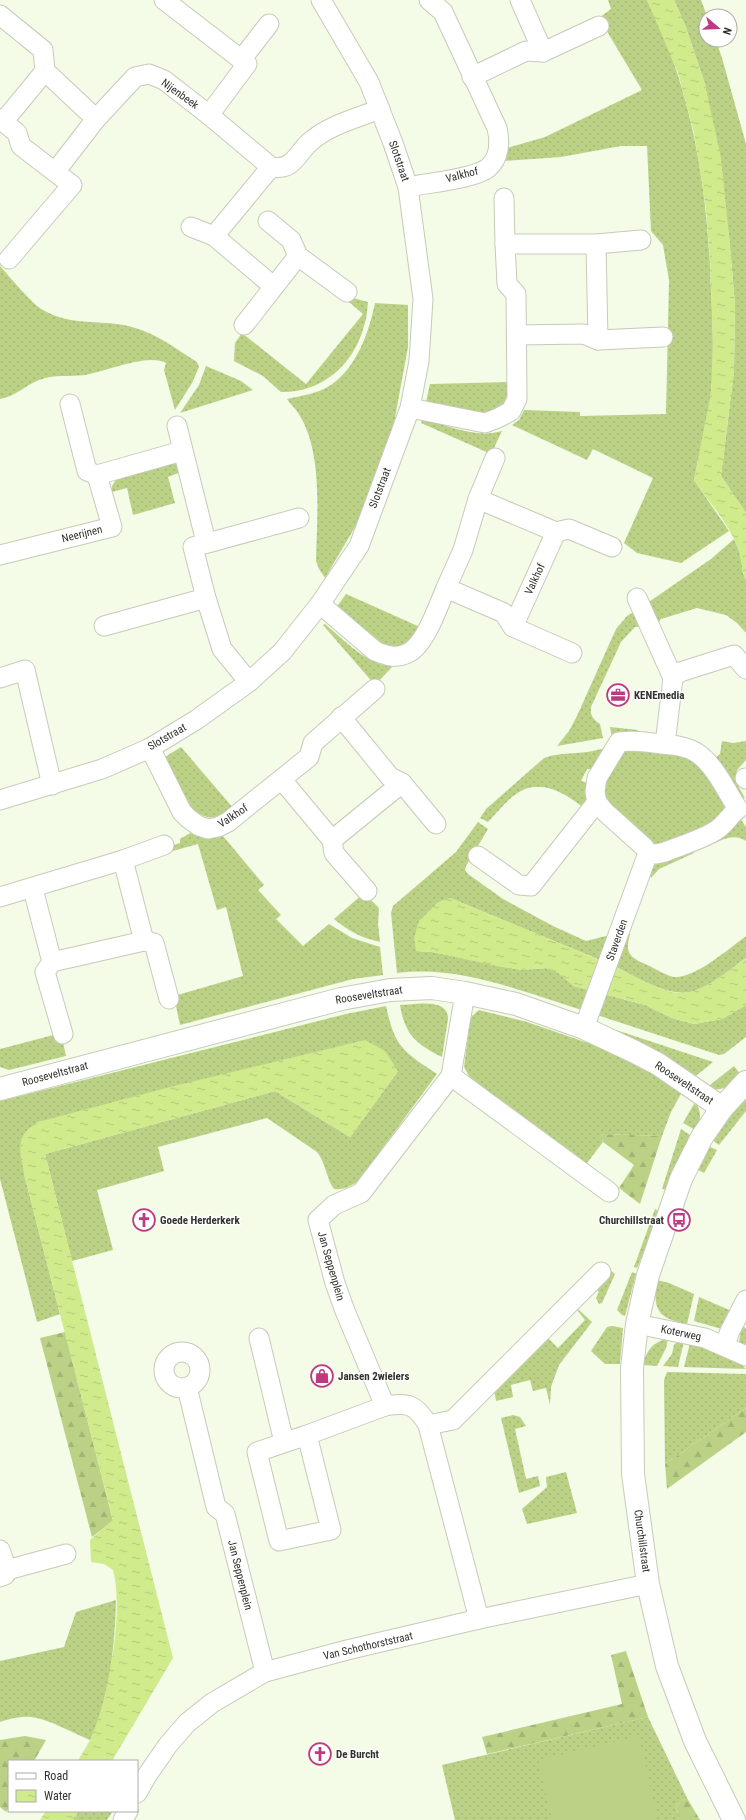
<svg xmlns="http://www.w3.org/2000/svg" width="746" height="1820" font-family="'Roboto Condensed',sans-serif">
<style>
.grass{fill:url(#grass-dots)}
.forest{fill:url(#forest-firs)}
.pitch{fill:#bbd286}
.water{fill:url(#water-ripples)}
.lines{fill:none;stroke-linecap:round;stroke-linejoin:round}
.street-casing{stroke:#c5cbb9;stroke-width:21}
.secondary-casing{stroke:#c5cbb9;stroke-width:24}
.street{stroke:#fff;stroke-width:19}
.secondary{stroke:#fff;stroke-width:22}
.labels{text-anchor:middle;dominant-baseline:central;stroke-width:3;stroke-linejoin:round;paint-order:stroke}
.street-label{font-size:11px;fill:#30322b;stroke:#fff}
.poi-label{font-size:11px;font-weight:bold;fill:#30322b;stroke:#fff;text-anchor:start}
</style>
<defs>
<pattern id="grass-dots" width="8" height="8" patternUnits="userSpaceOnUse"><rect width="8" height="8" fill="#bbd286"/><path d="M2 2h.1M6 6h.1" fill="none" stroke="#a1b574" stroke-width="1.8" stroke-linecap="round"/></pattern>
<pattern id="forest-firs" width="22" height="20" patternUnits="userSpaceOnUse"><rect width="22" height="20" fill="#bbd286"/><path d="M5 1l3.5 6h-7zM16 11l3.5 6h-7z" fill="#a1b574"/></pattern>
<pattern id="water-ripples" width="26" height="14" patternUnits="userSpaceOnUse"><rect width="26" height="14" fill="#d0eb8c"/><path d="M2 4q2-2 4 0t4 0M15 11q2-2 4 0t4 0" fill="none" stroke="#b3ca79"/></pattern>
</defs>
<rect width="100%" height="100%" fill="#f4fbe7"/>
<g class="grass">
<path d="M608 0H647C693 90 708 191 711 291 713 324 714 358 711 391 711 401 708 411 706 421 702 441 698 461 694 480L729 531 681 563 637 553 624 543 653 478 593 449 587 460 512 425 519 420 524 410 580 412V416L666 414 669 280 663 245 651 231 647 146H621L561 157 504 161V149L545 137 642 90 599 18 611 9Z"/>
<polygon points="674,0 701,0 707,16 706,40 716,40 722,58 746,144 746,513 721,476 734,371 735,304 729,236 705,84 685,25"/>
<path d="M0 266C9 276 33 305 43 310 74 328 105 318 135 328 158 334 177 350 197 362L199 367 192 383 175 410 164 370 166 363C147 353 106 372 85 375 69 377 54 374 39 380 26 385 14 397 0 399Z"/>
<path d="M353 298 368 302C367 310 367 318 364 326 354 365 321 393 281 392L263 376 234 361 235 343 242 333 306 384 363 314 349 302Z"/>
<path d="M375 303 408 305V347L389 450 358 522 325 578 319 569 316 561C317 518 323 454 300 416 297 410 291 405 287 399 301 396 319 393 331 385 357 367 369 332 375 303Z"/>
<polygon points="206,366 241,381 253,390 180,413 199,385"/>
<polygon points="511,382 508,399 503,405 487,414 426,402 430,384"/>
<path d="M423 419C447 425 476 439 502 431L491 454 421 423Z"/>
<polygon points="171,462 175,463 181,472 168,477 175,503 133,515 127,488 112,492 112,486 118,477"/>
<polygon points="734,539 741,555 743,573 746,580 746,633 737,623 726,615 697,608 661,619 654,629 643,606 711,559"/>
<path d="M346 594 420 627C411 639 402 651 386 646L336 608Z"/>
<path d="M639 609 642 627H635L621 642 591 707C590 716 593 719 600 724L603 738 557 746 569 731 577 716 616 629 627 616Z"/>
<path d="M325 624C343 639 369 667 393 666L375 685 323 625Z"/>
<polygon points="610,727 638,730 635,735 612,737"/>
<polygon points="722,741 733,743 746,741 746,760 737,770 736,778 737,784 745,798 737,797 712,760 720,754"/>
<polygon points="631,746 694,758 725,803 723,816 672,845 652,845 603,799 602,781 624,750"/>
<path d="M181 747 234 809C193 838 179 786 165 757Z"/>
<path d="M601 749H604L593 769H587L581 781 590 784V798L585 809C569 796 547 781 525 789 510 795 499 811 488 822L480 818 486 809 544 758C563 751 583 755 601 749Z"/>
<path d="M739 817 746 827V841C733 833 723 840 710 845L709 840Z"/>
<path d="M478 822 488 829 466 866 465 870 468 874 503 899 553 926 586 941 610 935 600 960 450 898 416 951 432 952 522 970 546 968 556 971 574 986 645 1005 672 1018 694 1024 722 1019 746 1005V1037L724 1054 719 1055C666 1038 613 1020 560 1003 507 986 453 966 397 973L391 913 393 906 456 852Z"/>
<polygon points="190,833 208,839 223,836 264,885 258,890 281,915 276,919 303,946 329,924 352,938 380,947 383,975 353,979 180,1025 174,996 243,976 226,907 217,910 198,844 169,852 167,847 180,843 180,839"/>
<polygon points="687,850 692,850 694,853 659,869 651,878 648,871 652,866"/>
<path d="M364 893 379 908 378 924 380 942C362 938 348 931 334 919Z"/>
<path d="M625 933 630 934C626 950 627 956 643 963 651 966 666 976 674 977 694 979 730 948 746 936V958C730 969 713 985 694 991 671 999 636 977 616 967Z"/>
<path d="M400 1005C415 1005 448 997 448 1019L442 1057C416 1044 405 1035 400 1005Z"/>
<path d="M386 1006C395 1048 403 1051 437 1074L359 1180C352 1186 344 1190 334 1189 326 1178 326 1163 317 1152L267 1118 158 1147 164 1171 97 1190 113 1250 72 1261 45 1154 275 1091 350 1137 398 1071 38 1122 24 1174 60 1314 37 1322 0 1179V1101L346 1014Z"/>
<polygon points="479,1010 527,1022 588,1043 589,1041 621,1054 682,1092 671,1112 662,1136 601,1134 603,1142 587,1163 471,1080 464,1067 470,1021 472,1016"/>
<polygon points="604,1026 713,1062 692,1079"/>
<polygon points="61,1033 66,1056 9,1070 0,1067 0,1049"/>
<path d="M734 1066 741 1075C733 1082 721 1095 709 1087L710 1085Z"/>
<polygon points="746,1095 746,1111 719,1145 712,1140 725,1120"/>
<path d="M694 1104 697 1105C702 1114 700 1121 697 1131L683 1123Z"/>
<polygon points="681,1129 693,1137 667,1190 662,1189"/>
<polygon points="708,1146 717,1150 704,1173 696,1169"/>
<polygon points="655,1209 660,1212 637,1268 634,1267"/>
<polygon points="609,1269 615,1274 602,1303 599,1304 596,1298 599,1292 595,1289"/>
<polygon points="632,1272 636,1274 625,1316 622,1315 617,1310"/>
<path d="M657 1280 669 1283 694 1294 687 1324C658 1319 652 1309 657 1280Z"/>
<polygon points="699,1297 734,1312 725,1330 694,1321"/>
<polygon points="578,1309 592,1322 559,1365 551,1387 550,1405 546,1388 533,1391 530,1380 511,1385 513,1397 496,1401 494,1389 547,1337 558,1348 585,1320 577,1310"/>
<polygon points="742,1324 746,1329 746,1347 739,1342"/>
<polygon points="612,1326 623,1328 620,1364 605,1364 591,1351 607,1327"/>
<path d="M668 1339 666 1348 657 1366 643 1365C646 1351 653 1341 668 1339Z"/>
<polygon points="678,1341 684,1341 678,1367 663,1366 672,1354 674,1345"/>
<path d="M690 1343C709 1348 732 1354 746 1369L684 1367Z"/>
<polygon points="667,1372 746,1374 746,1408 665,1464 664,1380"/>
<polygon points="513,1415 520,1417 526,1426 515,1429 526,1479 538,1476 540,1486 519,1493 501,1418"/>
<polygon points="566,1472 577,1513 527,1524 522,1509 547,1487 546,1477"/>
<path d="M116 1600C115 1641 110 1703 90 1740 73 1733 49 1719 31 1717 21 1716 9 1719 0 1722V1661L64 1647 76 1612Z"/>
<polygon points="648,1717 687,1798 676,1805 679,1820 455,1820 442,1765"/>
<polygon points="79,1811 113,1811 107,1820 73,1820"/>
</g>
<g class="forest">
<polygon points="601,1134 662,1136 640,1204 619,1188 634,1165 603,1142"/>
<polygon points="65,1332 113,1521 92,1537 40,1338"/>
<polygon points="746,1408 746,1432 667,1489 665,1464"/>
<polygon points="626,1651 648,1717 487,1754 482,1737 622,1704 611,1655"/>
<polygon points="25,1736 46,1740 34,1761 9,1761 9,1807 6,1812 0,1807 0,1740"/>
<polygon points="687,1798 700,1820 679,1820 676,1805"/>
</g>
<polygon class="pitch" points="639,1736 658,1820 552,1820 538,1760"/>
<g class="water">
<path d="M647 0H674L685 25 705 84 721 158 729 236 735 304 734 371 721 476 746 513V580C740 567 742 553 734 539 724 518 707 499 694 480L711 393 713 342 710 262 706 209 694 133 678 73Z"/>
<path d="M450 898C505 921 559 943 613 966 633 974 661 994 683 993 706 991 728 971 746 958V1005L722 1019 694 1024 672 1018 645 1005 574 986 556 971 546 968 522 970 496 966 432 952 416 951 414 938 419 921 438 902Z"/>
<path d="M365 1040 385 1051 398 1071 350 1137 275 1091 45 1154 173 1658 112 1761H78C83 1751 90 1742 94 1731 109 1692 124 1611 113 1570L104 1564 91 1562 90 1540 113 1520 24 1174C20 1150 14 1136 38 1122L170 1087Z"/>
<polygon points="46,1811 79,1811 73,1820 40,1820"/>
</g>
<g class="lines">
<g class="street-casing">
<g id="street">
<polyline points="164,0 247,64 209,115"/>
<polyline points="520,0 543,52"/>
<polyline points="0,15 43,50 45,71 96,119"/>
<polyline points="241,60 269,24"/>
<polyline points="472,77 526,51 543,52 599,26"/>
<polyline points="0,119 17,133 21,146 72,185 9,259"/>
<polyline points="3,122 45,71"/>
<path d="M55 172 96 119 135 77 149 74 164 80 209 115 271 167C294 171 296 154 310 142 329 125 357 118 380 109"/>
<path d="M408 187C427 183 474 179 488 168 500 158 500 141 497 128L443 12 429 0"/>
<polyline points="504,198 505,244"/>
<polyline points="268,221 291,240 298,256 347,292"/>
<polyline points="191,227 214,236 273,286"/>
<polyline points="214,236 271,167"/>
<polyline points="596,244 598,340"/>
<polyline points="244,325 298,256"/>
<polyline points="517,335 584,334 598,340 663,337"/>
<polyline points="70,404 87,471 97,475 182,451"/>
<polyline points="410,408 485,423 498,418 511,411 517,399 516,294 507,284 505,244 596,244 641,240"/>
<polyline points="177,426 206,542"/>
<polyline points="478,499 495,458"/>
<polyline points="556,532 569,529 612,547"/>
<polyline points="0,555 112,527 97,475"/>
<polyline points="637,598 673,678"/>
<path d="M320 604 375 651C385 655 395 659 406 654 425 647 438 606 446 588L504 613 513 627 556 532 478 499 463 550 446 588"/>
<polyline points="104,626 206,598"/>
<polyline points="513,627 572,653"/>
<polyline points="0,678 25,670 52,785"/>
<polyline points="249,682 222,649 206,598 193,547 299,518"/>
<polyline points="341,717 390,777 402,783 436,824"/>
<polyline points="665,744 673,678 680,672 734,655 746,669"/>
<polyline points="150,748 182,812 189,819 199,826 208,829 218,827 228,822 309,757 313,743 375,689"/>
<polyline points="745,778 746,779"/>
<polyline points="282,780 332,840 334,853 367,891"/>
<polyline points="0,800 102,769 150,748 196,720 249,682 282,652 320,604 359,546 410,408 419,361 423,299 408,187 393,143 369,82 321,0"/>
<polyline points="332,840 402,783"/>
<polyline points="478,856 519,885 531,886 597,802"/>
<polyline points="123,860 144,941"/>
<polyline points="33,889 52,962 45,972 63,1034"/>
<polyline points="0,897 123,860 164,845"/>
<polyline points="52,962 144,941 154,943 169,999"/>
<path d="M465 993 451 1076 361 1193 334 1205 318 1220 335 1283 345 1311 385 1406C407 1402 416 1404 428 1425L479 1619"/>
<path d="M584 1028 648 853 656 854 665 852C680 846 706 838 718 829 726 823 730 815 738 809 727 792 714 764 697 753 686 746 673 745 661 744 646 742 633 740 619 742L597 778 595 792 597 802 604 811 644 847 648 853"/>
<polyline points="451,1076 609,1192"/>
<polyline points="637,1324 705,1338 746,1356"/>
<polyline points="259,1338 284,1442"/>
<polyline points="725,1345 730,1331 746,1300"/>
<circle cx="182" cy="1370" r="18"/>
<polyline points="187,1387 216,1507 225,1514 265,1672"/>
<polyline points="428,1425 453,1420 601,1272"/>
<polyline points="307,1435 257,1452 279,1541 331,1530 307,1435 385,1406"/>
<polyline points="0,1550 7,1570"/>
<polyline points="0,1577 5,1575 7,1570 66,1554"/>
<polyline points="137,1793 146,1777 168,1745 187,1723 212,1703 265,1672 347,1650 479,1619 648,1584"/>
<polyline points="123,1820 128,1811"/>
</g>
</g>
<g class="secondary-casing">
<g id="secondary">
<polyline points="0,1089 341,999 390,990 432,988 465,993 516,1004 584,1028 635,1052 658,1064 722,1108"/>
<polyline points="734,1820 695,1741 667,1666 648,1584 633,1474 632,1368 637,1324 648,1275 681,1179 702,1137 722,1108 746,1082"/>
</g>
</g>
<use href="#street" class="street"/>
<use href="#secondary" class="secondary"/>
</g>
<defs>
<g id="office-ring" transform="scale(1.15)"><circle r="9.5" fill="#fff" stroke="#bd3a81" stroke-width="1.5"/><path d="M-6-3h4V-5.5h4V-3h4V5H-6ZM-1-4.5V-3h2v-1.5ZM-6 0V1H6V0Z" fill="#bd3a81"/></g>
<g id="church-ring" transform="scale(1.15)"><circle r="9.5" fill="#fff" stroke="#bd3a81" stroke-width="1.5"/><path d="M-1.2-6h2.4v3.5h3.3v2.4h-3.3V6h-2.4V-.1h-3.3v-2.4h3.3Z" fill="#bd3a81"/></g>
<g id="bus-ring" transform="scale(1.15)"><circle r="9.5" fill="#fff" stroke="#bd3a81" stroke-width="1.5"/><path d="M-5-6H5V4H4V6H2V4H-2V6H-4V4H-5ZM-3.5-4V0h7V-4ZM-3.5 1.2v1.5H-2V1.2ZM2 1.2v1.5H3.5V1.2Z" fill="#bd3a81"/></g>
<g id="shop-ring" transform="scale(1.15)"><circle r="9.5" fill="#fff" stroke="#bd3a81" stroke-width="1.5"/><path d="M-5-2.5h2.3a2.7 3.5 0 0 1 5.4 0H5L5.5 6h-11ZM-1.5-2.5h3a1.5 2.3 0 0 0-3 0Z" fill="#bd3a81"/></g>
</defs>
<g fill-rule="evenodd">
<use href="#office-ring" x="618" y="695"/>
<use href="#church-ring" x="144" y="1220"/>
<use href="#bus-ring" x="679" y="1220"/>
<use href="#shop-ring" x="322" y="1376"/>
<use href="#church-ring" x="320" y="1754"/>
</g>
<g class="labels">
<g class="street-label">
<text transform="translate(180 94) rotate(36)">Nijenbeek</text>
<text transform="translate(399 161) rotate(71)">Slotstraat</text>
<text transform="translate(462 175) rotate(-14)">Valkhof</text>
<text transform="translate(380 488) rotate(-69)">Slotstraat</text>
<text transform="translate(82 534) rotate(-14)">Neerijnen</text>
<text transform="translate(535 579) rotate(-65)">Valkhof</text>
<text transform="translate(167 737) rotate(-30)">Slotstraat</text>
<text transform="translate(233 816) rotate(-33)">Valkhof</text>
<text transform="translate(617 940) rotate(-70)">Staverden</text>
<text transform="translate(369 995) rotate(-9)">Rooseveltstraat</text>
<text transform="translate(55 1074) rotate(-15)">Rooseveltstraat</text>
<text transform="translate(684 1083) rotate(34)">Rooseveltstraat</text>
<text transform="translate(331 1266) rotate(74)">Jan Seppenplein</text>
<text transform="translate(681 1333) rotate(12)">Koterweg</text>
<text transform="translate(642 1541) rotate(82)">Churchillstraat</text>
<text transform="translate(240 1575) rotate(76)">Jan Seppenplein</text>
<text transform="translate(368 1646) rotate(-13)">Van Schothorststraat</text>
</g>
<g class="poi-label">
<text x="634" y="695">KENEmedia</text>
<text x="160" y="1220">Goede Herderkerk</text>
<text x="664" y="1220" text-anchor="end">Churchillstraat</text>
<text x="338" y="1376">Jansen 2wielers</text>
<text x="336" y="1754">De Burcht</text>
</g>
</g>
<rect x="8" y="1760" width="130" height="52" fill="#ffffff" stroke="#acadaa"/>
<rect x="16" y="1773" width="20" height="6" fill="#ffffff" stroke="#acadaa"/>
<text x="44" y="1780" font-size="12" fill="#30322b">Road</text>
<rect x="16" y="1790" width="20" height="12" fill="url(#water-ripples)" stroke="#acadaa"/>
<text x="44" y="1800" font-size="12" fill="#30322b">Water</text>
<g transform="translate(718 28) rotate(109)"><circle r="19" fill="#ffffff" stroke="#acadaa"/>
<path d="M0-3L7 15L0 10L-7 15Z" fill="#bd3a81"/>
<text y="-6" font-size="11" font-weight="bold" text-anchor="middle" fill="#30322b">N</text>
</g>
</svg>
